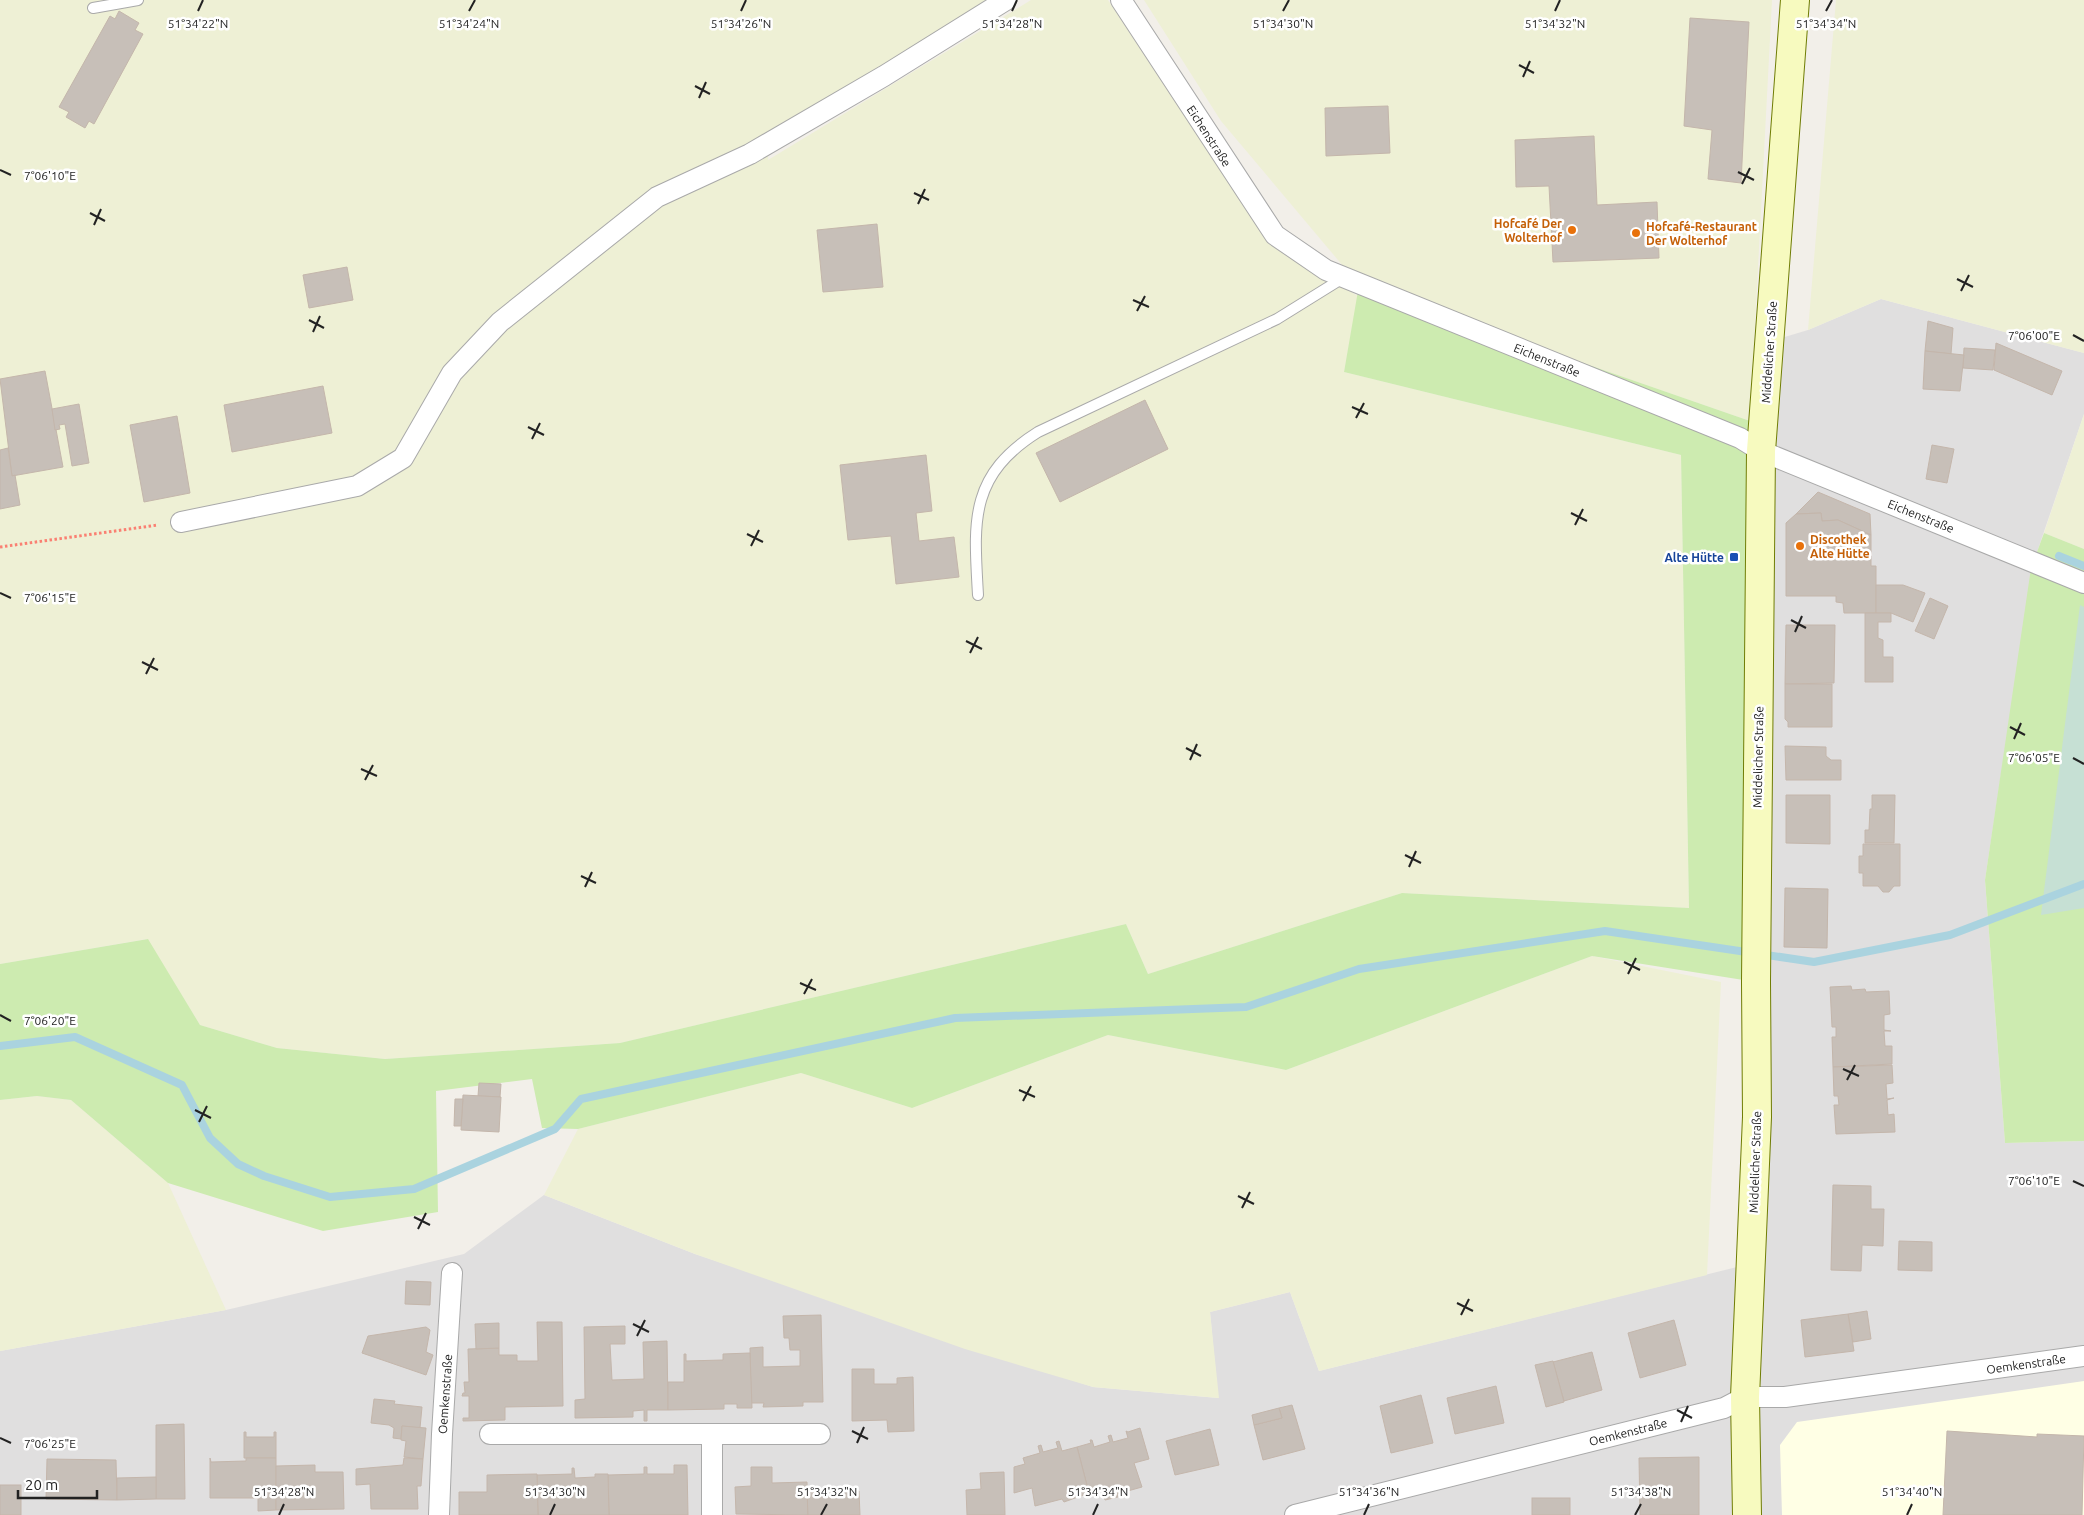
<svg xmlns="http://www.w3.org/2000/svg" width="2084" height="1515" font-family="Ubuntu,sans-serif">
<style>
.residential{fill:#e0dfdf}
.education{fill:#ffffe5}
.farmland{fill:#eef0d5}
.grass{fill:#cdebb0}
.wetland{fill:#c6e0d4}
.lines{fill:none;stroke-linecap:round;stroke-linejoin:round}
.stream{stroke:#aad3df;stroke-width:8}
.building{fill:#c7bfb8;stroke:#c4b6ab}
.lane-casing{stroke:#a9a9a9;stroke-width:12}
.street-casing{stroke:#a9a9a9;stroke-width:22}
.secondary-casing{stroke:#707d05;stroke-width:30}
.path{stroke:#fa8072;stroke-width:3;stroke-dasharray:2.5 2.5;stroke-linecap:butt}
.lane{stroke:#fff;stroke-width:10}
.street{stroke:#fff;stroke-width:20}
.secondary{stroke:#f7fabf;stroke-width:28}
.ticks{fill:none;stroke:#222;stroke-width:2}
.food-dot{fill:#e8710a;stroke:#fff;stroke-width:2}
.transit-dot{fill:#1a4fb4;stroke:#fff;stroke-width:2}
.labels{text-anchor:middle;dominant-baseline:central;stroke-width:5;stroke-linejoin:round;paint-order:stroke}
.street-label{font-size:12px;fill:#222;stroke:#fff}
.food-label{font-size:12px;font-weight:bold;fill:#c56008;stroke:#fff;text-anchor:start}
.transit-label{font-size:12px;font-weight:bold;fill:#164399;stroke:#fff;text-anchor:end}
.ticks-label{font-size:12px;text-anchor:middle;fill:#222;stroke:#fff;stroke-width:5;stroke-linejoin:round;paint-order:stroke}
</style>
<rect width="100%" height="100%" fill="#f2efe9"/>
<polygon class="residential" points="1881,299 2084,353 2084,414 2033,564 1985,880 2005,1143 2084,1141 2084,1515 0,1515 0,1351 226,1310 464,1254 544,1195 695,1254 1093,1387 1218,1398 1210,1312 1290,1292 1319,1371 1753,1263 1768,342 1808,330"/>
<polygon class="education" points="2084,1381 2084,1515 1782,1515 1780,1445 1797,1422"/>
<g class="farmland">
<polygon points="0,0 996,0 769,139 768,160 1031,0 1108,0 1268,243 1358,296 1344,372 1681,455 1689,908 1402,893 1148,974 1126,924 620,1043 385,1059 277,1048 200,1025 147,939 0,964"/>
<polygon points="1144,0 1772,0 1750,421 1359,285 1221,121"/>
<polygon points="1836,0 2084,0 2084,353 1881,299 1808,330"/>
<polygon points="2084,414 2084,549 2044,533"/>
<polygon points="1592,956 1721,982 1707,1275 1319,1371 1290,1292 1210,1312 1219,1398 1093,1387 965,1349 695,1254 544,1195 578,1129 801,1073 912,1108 1108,1035 1286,1070"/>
<polygon points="37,1096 71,1100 168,1183 226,1310 0,1351 0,1100"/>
</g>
<g class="grass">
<polygon points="1359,285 1750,421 1756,982 1592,956 1286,1070 1108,1035 912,1108 801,1073 578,1129 542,1128 532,1079 436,1091 438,1212 323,1231 168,1183 71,1100 37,1096 0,1100 0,964 148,939 200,1025 277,1048 385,1059 620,1043 1126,924 1148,974 1402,893 1689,908 1681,455 1344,372"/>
<polygon points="2044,533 2084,549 2084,1141 2005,1143 1985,880 2031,568"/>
</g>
<polygon class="wetland" points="2080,605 2084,607 2084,908 2041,915"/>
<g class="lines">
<g class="stream">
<polyline points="2059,556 2084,566"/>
<polyline points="0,1046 75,1037 182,1085 210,1138 238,1164 264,1176 330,1197 414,1189 555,1129 581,1099 955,1018 1246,1007 1359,969 1605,931 1814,962 1950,935 2084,884"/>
</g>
</g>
<g class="building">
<polygon points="119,11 139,23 135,30 143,34 94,124 89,121 85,128 66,117 69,112 59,107 110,16 115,19"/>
<polygon points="1690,18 1749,22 1741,183 1708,179 1712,130 1684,126"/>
<polygon points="1388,106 1390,153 1326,156 1325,108"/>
<polygon points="1594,136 1597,205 1657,202 1659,258 1553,262 1549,186 1516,187 1515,140"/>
<polygon points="877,224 883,287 823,292 817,230"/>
<polygon points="347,267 353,300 309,308 303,275"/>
<polygon points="1928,321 1953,328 1951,354 1925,351"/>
<polygon points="1996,343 2062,371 2052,395 1994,370"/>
<polygon points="1964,348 1995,350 1993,370 1963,368"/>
<polygon points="1925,351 1964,355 1960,391 1923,389"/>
<polygon points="45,371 63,467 12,476 0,379"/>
<polygon points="323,386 332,433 232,452 224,405"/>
<polygon points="1145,400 1168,449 1060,502 1036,453"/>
<polygon points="79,404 89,463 72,466 65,424 59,425 60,429 55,430 52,409"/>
<polygon points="177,416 190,493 144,502 130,425"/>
<polygon points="1932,445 1954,449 1947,483 1926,479"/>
<polygon points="8,448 12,476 15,475 20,505 0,509 0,450"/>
<polygon points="926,455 932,511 916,513 919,541 954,537 959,577 896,584 891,536 848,540 840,465"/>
<polygon points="1818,492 1870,514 1871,535 1838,520 1822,521 1821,513 1796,514"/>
<polygon points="1821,513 1822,521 1838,520 1871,535 1871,566 1876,566 1876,613 1844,613 1843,603 1836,602 1836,596 1786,596 1786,523 1796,514"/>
<polygon points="1876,585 1903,585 1925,593 1913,622 1891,613 1876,613"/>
<polygon points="1930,598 1948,606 1934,639 1915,631"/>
<polygon points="1865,613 1891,613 1891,622 1878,622 1878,638 1883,640 1883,657 1893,657 1893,682 1865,682"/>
<polygon points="1786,625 1835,625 1834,683 1785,684"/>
<polygon points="1785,684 1832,684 1832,727 1788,727 1788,722 1785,719"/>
<polygon points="1785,746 1826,747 1826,756 1831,760 1841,760 1841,780 1786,780"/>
<polygon points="1786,795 1830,795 1830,844 1786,843"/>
<polygon points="1872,795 1895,795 1894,843 1865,843 1865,830 1869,830 1870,809 1872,809"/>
<polygon points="1863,844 1900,844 1900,886 1894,886 1889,892 1883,892 1878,886 1863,886 1863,873 1859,873 1859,856 1863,856"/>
<polygon points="1785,888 1828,889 1827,948 1784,947"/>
<polygon points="1851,986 1852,990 1865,989 1866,992 1889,991 1890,1014 1884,1015 1884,1030 1891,1031 1884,1031 1885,1046 1892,1046 1892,1064 1833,1067 1832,1037 1836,1037 1836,1027 1832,1027 1830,987"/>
<polygon points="1892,1065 1893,1083 1886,1084 1887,1099 1894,1098 1887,1100 1888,1115 1894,1114 1895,1132 1836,1134 1834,1105 1839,1105 1838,1096 1834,1096 1833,1067"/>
<polygon points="479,1083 501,1084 500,1097 478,1096"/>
<polygon points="463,1095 501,1097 499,1132 461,1130"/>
<polygon points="455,1099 463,1099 461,1126 454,1126"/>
<polygon points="1833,1185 1871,1186 1871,1209 1884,1209 1883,1246 1862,1245 1861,1271 1831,1270"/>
<polygon points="1899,1241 1932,1242 1932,1271 1898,1270"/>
<polygon points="406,1281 431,1282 430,1305 405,1304"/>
<polygon points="1867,1311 1871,1339 1853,1342 1848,1314"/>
<polygon points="1848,1314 1854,1351 1805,1357 1801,1320"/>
<polygon points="821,1315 823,1402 803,1402 803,1406 763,1407 764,1403 751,1403 750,1348 763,1347 763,1367 800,1366 800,1350 790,1350 789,1338 784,1338 783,1316"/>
<polygon points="1674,1320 1686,1365 1640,1378 1628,1333"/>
<polygon points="537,1322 562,1322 563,1406 505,1407 505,1420 463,1421 463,1418 469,1418 469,1396 462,1396 463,1393 465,1393 464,1382 469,1382 468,1349 499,1348 499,1355 517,1355 517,1361 538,1361"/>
<polygon points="499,1323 499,1348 476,1349 475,1324"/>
<polygon points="625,1326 625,1344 610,1344 612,1380 644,1379 643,1342 667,1341 668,1410 647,1410 647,1421 644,1421 644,1410 633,1411 633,1417 575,1418 575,1400 585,1399 584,1327"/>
<polygon points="426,1327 430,1330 426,1352 433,1355 426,1375 362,1353 368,1336"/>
<polygon points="1592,1352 1602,1390 1564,1401 1553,1362"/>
<polygon points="750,1353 752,1408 737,1408 737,1404 724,1404 724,1409 668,1410 668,1382 684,1382 684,1354 686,1354 686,1361 723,1360 723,1354"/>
<polygon points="1553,1361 1564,1402 1546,1407 1535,1365"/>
<polygon points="852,1369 874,1369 874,1384 897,1384 897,1378 913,1377 914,1431 888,1432 887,1420 852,1421"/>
<polygon points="1496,1386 1504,1423 1455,1434 1447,1398"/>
<polygon points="1421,1395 1433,1443 1391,1453 1380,1406"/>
<polygon points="374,1399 395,1401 394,1404 422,1407 420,1428 402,1426 401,1439 393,1438 394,1428 389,1425 371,1423"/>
<polygon points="1292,1405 1305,1449 1263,1460 1254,1425 1282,1418 1279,1408"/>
<polygon points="1279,1408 1282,1418 1254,1425 1252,1415"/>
<polygon points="184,1424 185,1499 156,1499 156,1425"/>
<polygon points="402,1426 426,1428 423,1459 404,1457 406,1441 401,1440"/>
<polygon points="1140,1428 1149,1459 1134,1463 1142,1487 1117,1494 1118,1497 1105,1500 1102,1489 1089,1493 1077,1447 1091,1443 1090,1440 1092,1440 1094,1447 1110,1442 1108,1436 1111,1435 1113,1442 1128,1438 1126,1431 1128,1432"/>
<polygon points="1210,1429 1219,1465 1175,1475 1166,1441"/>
<polygon points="1947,1431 2037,1437 2037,1434 2084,1436 2082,1515 1943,1515"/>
<polygon points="244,1432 246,1432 246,1437 274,1437 274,1432 276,1432 276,1458 244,1458"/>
<polygon points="1059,1441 1062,1451 1077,1447 1089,1493 1064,1502 1062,1499 1035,1506 1032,1488 1014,1493 1014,1467 1025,1464 1023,1458 1040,1453 1038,1446 1041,1445 1043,1452 1058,1448 1056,1442"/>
<polygon points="1699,1457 1699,1515 1640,1515 1639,1458"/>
<polygon points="210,1458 211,1462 246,1461 246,1458 276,1458 276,1510 258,1511 258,1498 210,1498"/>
<polygon points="404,1458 423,1459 421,1486 417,1486 418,1509 371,1509 370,1484 356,1485 356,1469 403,1465"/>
<polygon points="47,1459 116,1460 117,1500 46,1499"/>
<polygon points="315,1465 315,1472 343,1472 344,1509 276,1510 276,1466"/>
<polygon points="674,1465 687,1465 688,1515 609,1515 608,1475 644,1474 644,1467 647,1467 647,1474 674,1474"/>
<polygon points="751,1467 772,1467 772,1483 807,1482 808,1515 736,1514 735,1487 751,1486"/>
<polygon points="572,1468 574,1468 575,1478 595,1477 595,1474 608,1474 609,1515 538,1515 537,1475 572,1474"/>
<polygon points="1004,1472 1005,1515 967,1515 966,1490 981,1489 980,1473"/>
<polygon points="537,1474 538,1515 459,1515 459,1492 487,1492 487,1475"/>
<polygon points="156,1477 156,1499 117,1500 117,1478"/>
<rect x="0" y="1485" width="21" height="30"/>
<polygon points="859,1491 860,1515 808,1515 807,1492"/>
<rect x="1532" y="1498" width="38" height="17"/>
</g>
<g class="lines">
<g class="lane-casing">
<g id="lane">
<polyline points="93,8 138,0"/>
<path d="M978 595C974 523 968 476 1038 432L1277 319 1343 278"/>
</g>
</g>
<g class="street-casing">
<g id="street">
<polyline points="1121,0 1275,235 1326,270 1740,438 1761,451 2084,583"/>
<polyline points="181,522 357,486 403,458 452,373 500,322 657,197 750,154 884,76 1006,0"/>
<polyline points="490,1434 820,1434"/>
<polyline points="712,1435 712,1515"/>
<polyline points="439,1515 442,1434 452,1273"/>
<polyline points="1295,1515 1724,1408 1745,1397 1785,1397 2084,1356"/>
</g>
</g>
<g class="secondary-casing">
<polyline id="secondary" points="1747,1515 1745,1397 1757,1117 1756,982 1761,451 1795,0"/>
</g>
<polyline class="path" points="0,547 158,525"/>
<use href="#lane" class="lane"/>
<use href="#street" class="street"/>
<use href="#secondary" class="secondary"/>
</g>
<path class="ticks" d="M198 11 203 0M469 11 475 0M741 11 746 0M1012 11 1017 0M1283 11 1289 0M1555 11 1560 0M1826 11 1832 0M1519 65 1534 73M1523 77 1530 61M695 86 710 94M699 98 706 82M0 170 11 175M1738 172 1754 180M1742 184 1750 168M914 193 929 200M918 204 925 189M90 213 105 221M94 225 101 209M1957 279 1973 287M1961 291 1969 275M1133 300 1149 307M1137 311 1145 296M309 320 324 328M313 332 320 316M2073 335 2084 341M1352 407 1368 414M1356 418 1364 403M528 427 544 435M532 439 540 423M1571 513 1587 521M1575 525 1583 509M747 534 763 542M751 546 759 530M0 593 11 598M1791 620 1806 628M1795 632 1802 616M966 641 982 649M970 653 978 637M142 662 158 670M146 674 154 658M2010 727 2025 735M2014 739 2021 723M1186 748 1201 756M2073 758 2084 764M1190 760 1197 744M361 769 377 776M365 780 373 765M1405 855 1421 863M1409 867 1416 851M581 876 596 883M585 887 592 872M1624 962 1640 970M1628 974 1636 958M800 983 816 990M804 994 812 979M0 1015 11 1021M1843 1069 1859 1076M1847 1080 1855 1065M1019 1090 1035 1097M1023 1101 1031 1086M195 1110 211 1118M199 1122 207 1106M2073 1181 2084 1186M1238 1196 1254 1204M1242 1208 1250 1192M414 1217 430 1225M418 1229 426 1213M1457 1303 1473 1311M1461 1315 1469 1299M633 1324 649 1332M637 1336 645 1320M1677 1410 1692 1418M1681 1422 1688 1406M852 1431 868 1439M0 1438 11 1443M857 1443 864 1427M279 1515 284 1504M550 1515 555 1504M821 1515 827 1504M1093 1515 1098 1504M1364 1515 1369 1504M1635 1515 1641 1504M1907 1515 1912 1504"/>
<g class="food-dot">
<circle cx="1572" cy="230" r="5"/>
<circle cx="1636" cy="233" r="5"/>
<circle cx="1800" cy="546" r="5"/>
</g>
<rect class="transit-dot" x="1729" y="552" width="10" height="10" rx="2.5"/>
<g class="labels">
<g class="street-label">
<text transform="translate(1209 136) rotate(57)">Eichenstraße</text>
<text transform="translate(1769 352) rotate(-86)">Middelicher Straße</text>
<text transform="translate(1547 360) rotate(22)">Eichenstraße</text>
<text transform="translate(1921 516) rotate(22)">Eichenstraße</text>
<text transform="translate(1758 757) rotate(-89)">Middelicher Straße</text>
<text transform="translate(1755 1162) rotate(-88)">Middelicher Straße</text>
<text transform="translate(2026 1364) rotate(-8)">Oemkenstraße</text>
<text transform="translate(445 1394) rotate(-86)">Oemkenstraße</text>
<text transform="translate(1628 1432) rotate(-14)">Oemkenstraße</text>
</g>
<g class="food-label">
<text x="1562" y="223" text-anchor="end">Hofcafé Der<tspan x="1562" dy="14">Wolterhof</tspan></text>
<text x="1646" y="226">Hofcafé-Restaurant<tspan x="1646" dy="14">Der Wolterhof</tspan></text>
<text x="1810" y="539">Discothek<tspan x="1810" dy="14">Alte Hütte</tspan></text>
</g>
<g class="transit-label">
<text x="1724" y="557">Alte Hütte</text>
</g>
</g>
<g class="ticks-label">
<text x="198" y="28">51°34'22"N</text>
<text x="469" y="28">51°34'24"N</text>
<text x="741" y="28">51°34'26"N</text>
<text x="1012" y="28">51°34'28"N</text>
<text x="1283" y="28">51°34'30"N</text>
<text x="1555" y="28">51°34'32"N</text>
<text x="1826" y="28">51°34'34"N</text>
<text x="50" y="180">7°06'10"E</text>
<text x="2034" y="340">7°06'00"E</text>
<text x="50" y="602">7°06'15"E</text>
<text x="2034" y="762">7°06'05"E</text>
<text x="50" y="1025">7°06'20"E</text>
<text x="2034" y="1185">7°06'10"E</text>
<text x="50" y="1448">7°06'25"E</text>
<text x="284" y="1496">51°34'28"N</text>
<text x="555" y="1496">51°34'30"N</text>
<text x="827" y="1496">51°34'32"N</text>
<text x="1098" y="1496">51°34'34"N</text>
<text x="1369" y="1496">51°34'36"N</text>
<text x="1641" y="1496">51°34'38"N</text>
<text x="1912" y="1496">51°34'40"N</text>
</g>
<path d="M18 1490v8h79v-8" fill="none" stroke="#222222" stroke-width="2.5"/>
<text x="25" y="1490" font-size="15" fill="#222222" stroke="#ffffff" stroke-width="4" paint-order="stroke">20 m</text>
</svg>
